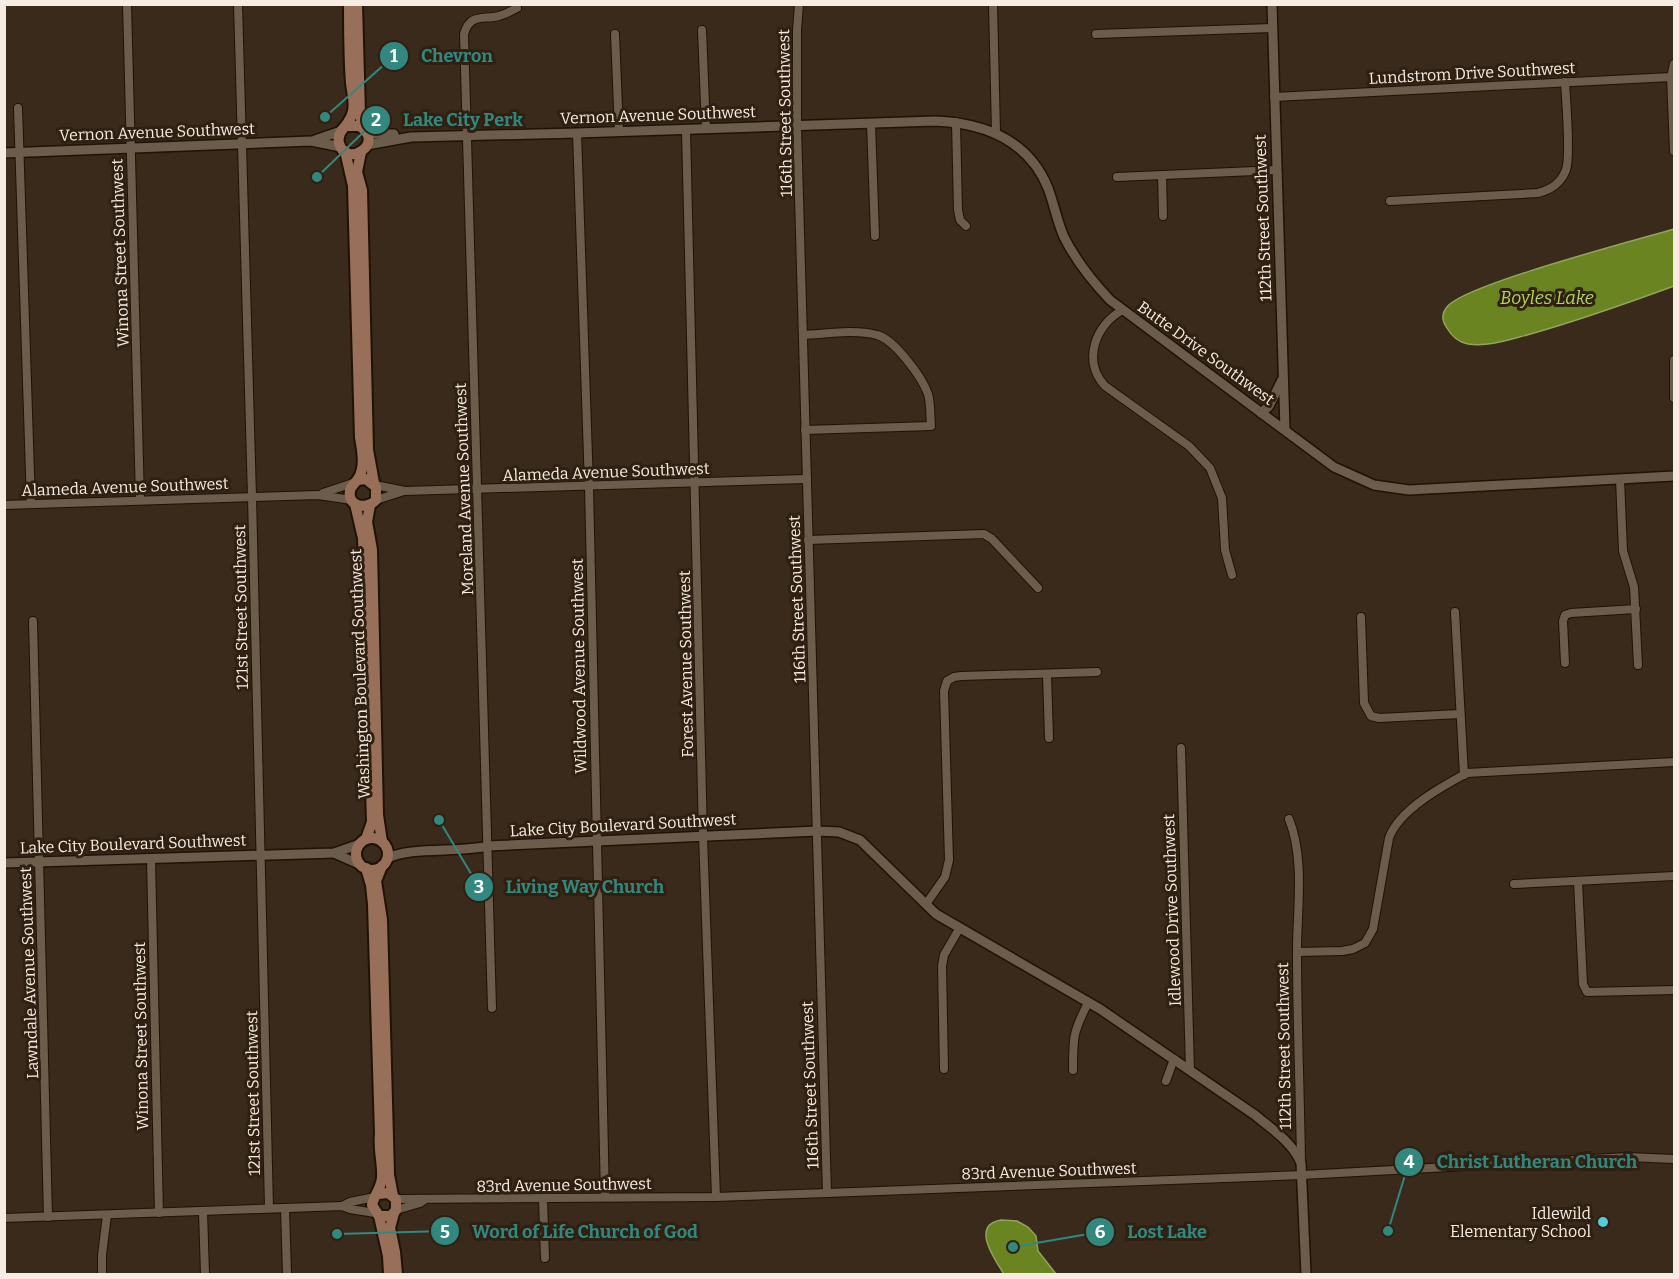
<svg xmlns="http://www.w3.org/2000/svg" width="1679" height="1279" font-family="Bitter,serif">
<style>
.water{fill:#6a8421;stroke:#94a35b;stroke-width:1.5}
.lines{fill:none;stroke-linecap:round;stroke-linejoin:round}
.minor-casing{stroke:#201204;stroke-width:10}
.tertiary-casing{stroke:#201204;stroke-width:12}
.secondary-casing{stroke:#201204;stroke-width:14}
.minor{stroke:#6c5c4b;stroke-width:8}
.tertiary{stroke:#6c5c4b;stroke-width:9}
.secondary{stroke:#98705a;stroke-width:10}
.poi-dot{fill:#53cbdb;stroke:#2f2011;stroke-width:2}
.labels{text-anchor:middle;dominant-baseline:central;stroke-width:6;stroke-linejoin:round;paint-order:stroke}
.street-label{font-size:16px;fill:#f6ece2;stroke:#2f2011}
.poi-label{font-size:16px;fill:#f6ece2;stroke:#2f2011;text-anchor:end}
.water-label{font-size:18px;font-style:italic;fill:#b1d459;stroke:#2f2011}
.leader{fill:none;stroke:#32887f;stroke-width:2}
.callout-dot{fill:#32887f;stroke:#2f2011;stroke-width:2}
.mark-label{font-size:18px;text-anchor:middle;font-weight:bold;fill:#fff}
.callout-label{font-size:18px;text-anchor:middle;font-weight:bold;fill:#32887f;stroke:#2f2011;stroke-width:6;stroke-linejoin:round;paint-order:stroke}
</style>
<rect width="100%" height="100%" fill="#392a1b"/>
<g class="water">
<path d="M1674 229V286C1625 304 1577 321 1527 335 1508 340 1488 347 1468 344 1458 342 1452 337 1447 328 1442 321 1441 314 1447 307 1463 285 1637 240 1674 229Z"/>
<path d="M1001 1220 1017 1221 1028 1227 1036 1236 1038 1251 1056 1274H1004C995 1260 970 1225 1001 1220Z"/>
</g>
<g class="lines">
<g class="minor-casing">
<g id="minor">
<polyline points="127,4 140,500"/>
<polyline points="238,4 252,497 269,1208"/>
<polyline points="799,4 797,30 797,126 827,1193"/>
<polyline points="993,4 996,133"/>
<polyline points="702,30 706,129"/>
<polyline points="615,34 619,132"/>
<polyline points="1096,34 1272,28"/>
<polyline points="1674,64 1671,77 1674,151"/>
<polyline points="1274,97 1671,77"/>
<polyline points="18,108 31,504"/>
<polyline points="956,122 958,210 960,220 966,226"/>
<polyline points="871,123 875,236"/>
<polyline points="686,130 703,836 716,1197"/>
<polyline points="577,133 589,486 605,1197"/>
<polyline points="1162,175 1163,216"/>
<polyline points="1117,177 1276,170"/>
<path d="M1390 201 1538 193C1550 190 1561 183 1566 170 1571 155 1566 101 1565 82"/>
<path d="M1123 310C1095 324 1082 362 1105 386L1189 446 1210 468 1222 498 1225 550 1232 575"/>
<path d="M803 335C826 334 854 329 877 335 894 339 922 377 928 394 931 404 930 416 931 426L805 430"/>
<polyline points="1674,360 1674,398"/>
<polyline points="1620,479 1623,551 1634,587 1638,665"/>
<polyline points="375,485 405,491 807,479"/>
<polyline points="323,493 353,483"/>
<polyline points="376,500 404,491"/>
<polyline points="4,505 318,495 352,500"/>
<polyline points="808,540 984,534 992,539 1038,588"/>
<polyline points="1455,612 1464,775"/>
<polyline points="1361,617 1364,703 1371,716 1379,718 1460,714"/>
<polyline points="33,621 48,1217"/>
<polyline points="1565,663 1563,621 1565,615 1571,613 1636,609"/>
<polyline points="1047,674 1049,738"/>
<polyline points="1181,748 1190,1070"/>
<path d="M1289 819C1305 859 1297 908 1297 951 1297 1021 1300 1091 1301 1162"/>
<polyline points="151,859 159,1213"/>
<polyline points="1578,882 1583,984 1587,992 1674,990"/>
<polyline points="1514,884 1674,876"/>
<polyline points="926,904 945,877 949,860 944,691 947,681 954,677 961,676 1097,672"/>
<path d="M1297 952 1342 951 1353 949 1365 943 1373 929 1389 838C1399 810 1441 787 1467 773L1674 762"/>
<path d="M492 1008 464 34C470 13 483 20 499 16 506 14 511 11 517 8"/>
<polyline points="944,1069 942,966 944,955 959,929"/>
<path d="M1073 1070C1073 1037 1073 1032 1088 1003"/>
<polyline points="1166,1081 1174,1059"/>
<polyline points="396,1199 716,1197 827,1193 1302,1175 1628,1157 1674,1159"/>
<polyline points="543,1199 545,1258"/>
<polyline points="342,1206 350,1202 375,1197"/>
<polyline points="285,1208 287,1274"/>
<polyline points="396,1210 420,1203 424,1200"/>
<polyline points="203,1211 205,1274"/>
<polyline points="4,1218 342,1206 350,1209 375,1213"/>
<polyline points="102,1274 102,1255 107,1215"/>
</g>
</g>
<g class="tertiary-casing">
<g id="tertiary">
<polyline points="1272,4 1285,430"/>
<polyline points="366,132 373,134 394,134"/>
<polyline points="315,140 341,131"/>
<path d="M367 145 411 137 577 133 935 121C984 123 1028 139 1048 188 1054 204 1057 221 1064 237 1076 261 1092 281 1110 300L1334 467 1374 485 1409 490 1674 476"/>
<polyline points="4,153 311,141 341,147"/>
<polyline points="1261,413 1269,406 1282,380"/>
<polyline points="336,854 361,865"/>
<path d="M387 859C407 846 460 853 488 846L817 831 839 832 860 840 936 914 1100 1009 1255 1115C1272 1129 1293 1143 1301 1163L1306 1274"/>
<polyline points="4,863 334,853 360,844"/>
</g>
</g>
<g class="secondary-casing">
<g id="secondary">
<polyline points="357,4 360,114 363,128"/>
<path d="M347 126H359C387 142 346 170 339 143 338 139 339 134 342 130 347 124 351 120 353 111 355 102 352 92 351 83 349 57 349 31 349 4"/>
<path d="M345 151 353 186 360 437C362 450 366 467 358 479 355 484 351 485 350 491 347 507 367 510 376 500V487L366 479 357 480"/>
<polyline points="361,152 357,172 362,190 368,450 374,483"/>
<polyline points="355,504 363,538 372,822 366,839"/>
<polyline points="370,505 367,522 372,550 378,815 382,842"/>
<circle cx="372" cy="854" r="16"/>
<polyline points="382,866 376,881 382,920 389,1175 393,1196"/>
<path d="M366 868 371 885 373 904 380 1134C378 1150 383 1163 382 1178 381 1189 374 1195 372 1205L379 1216H391L396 1210V1199L388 1193 378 1194"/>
<polyline points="394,1213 390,1228 395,1252 397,1274"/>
<polyline points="379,1216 388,1256 389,1274"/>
</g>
</g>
<use href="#minor" class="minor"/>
<use href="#tertiary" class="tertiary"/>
<use href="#secondary" class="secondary"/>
</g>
<circle class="poi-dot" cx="1603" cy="1222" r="6"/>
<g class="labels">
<g class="street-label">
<text transform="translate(1472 73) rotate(-3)">Lundstrom Drive Southwest</text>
<text transform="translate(785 113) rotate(-91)">116th Street Southwest</text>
<text transform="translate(658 115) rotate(-2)">Vernon Avenue Southwest</text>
<text transform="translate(157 132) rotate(-2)">Vernon Avenue Southwest</text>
<text transform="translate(1263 218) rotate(-92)">112th Street Southwest</text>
<text transform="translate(120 253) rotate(-92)">Winona Street Southwest</text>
<text transform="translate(1206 353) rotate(36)">Butte Drive Southwest</text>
<text transform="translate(606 472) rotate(-2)">Alameda Avenue Southwest</text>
<text transform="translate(125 487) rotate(-2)">Alameda Avenue Southwest</text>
<text transform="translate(464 489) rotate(-92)">Moreland Avenue Southwest</text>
<text transform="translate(797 599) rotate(-92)">116th Street Southwest</text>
<text transform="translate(241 607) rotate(-91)">121st Street Southwest</text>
<text transform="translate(686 664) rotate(-91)">Forest Avenue Southwest</text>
<text transform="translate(579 666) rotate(-91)">Wildwood Avenue Southwest</text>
<text transform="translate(360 674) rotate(-92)">Washington Boulevard Southwest</text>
<text transform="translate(623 825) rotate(-3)">Lake City Boulevard Southwest</text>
<text transform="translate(133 844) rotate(-2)">Lake City Boulevard Southwest</text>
<text transform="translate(1172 910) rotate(-92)">Idlewood Drive Southwest</text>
<text transform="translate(29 973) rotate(-92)">Lawndale Avenue Southwest</text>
<text transform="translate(141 1036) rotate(-91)">Winona Street Southwest</text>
<text transform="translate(1284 1046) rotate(-91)">112th Street Southwest</text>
<text transform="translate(810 1085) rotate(-92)">116th Street Southwest</text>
<text transform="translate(253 1093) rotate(-91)">121st Street Southwest</text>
<text transform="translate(1049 1171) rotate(-2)">83rd Avenue Southwest</text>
<text transform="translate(564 1185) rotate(-1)">83rd Avenue Southwest</text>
</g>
<g class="poi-label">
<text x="1591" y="1213">Idlewild<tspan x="1591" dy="18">Elementary School</tspan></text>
</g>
<g class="water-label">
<text x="1547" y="298">Boyles Lake</text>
</g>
</g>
<path class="leader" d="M325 117L394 56M317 177L376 120M439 820L479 887M1388 1231L1409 1162M337 1234L445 1231M1013 1247L1100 1232"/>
<g class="callout-dot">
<circle cx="325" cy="117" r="6"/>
<circle cx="317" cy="177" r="6"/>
<circle cx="439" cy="820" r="6"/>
<circle cx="1388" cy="1231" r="6"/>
<circle cx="337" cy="1234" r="6"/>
<circle cx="1013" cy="1247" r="6"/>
<circle cx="394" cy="56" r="15"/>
<circle cx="376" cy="120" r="15"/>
<circle cx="479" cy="887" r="15"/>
<circle cx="1409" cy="1162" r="15"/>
<circle cx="445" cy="1231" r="15"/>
<circle cx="1100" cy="1232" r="15"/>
</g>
<g class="mark-label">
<text x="394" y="62">1</text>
<text x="376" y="126">2</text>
<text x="479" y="893">3</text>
<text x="1409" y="1168">4</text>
<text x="445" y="1238">5</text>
<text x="1100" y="1238">6</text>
</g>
<g class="callout-label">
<text x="457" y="62">Chevron</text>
<text x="463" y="126">Lake City Perk</text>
<text x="585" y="893">Living Way Church</text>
<text x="1537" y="1168">Christ Lutheran Church</text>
<text x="585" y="1238">Word of Life Church of God</text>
<text x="1167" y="1238">Lost Lake</text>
</g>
<rect width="1679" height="1279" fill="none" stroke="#f6ece2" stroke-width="12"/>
</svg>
